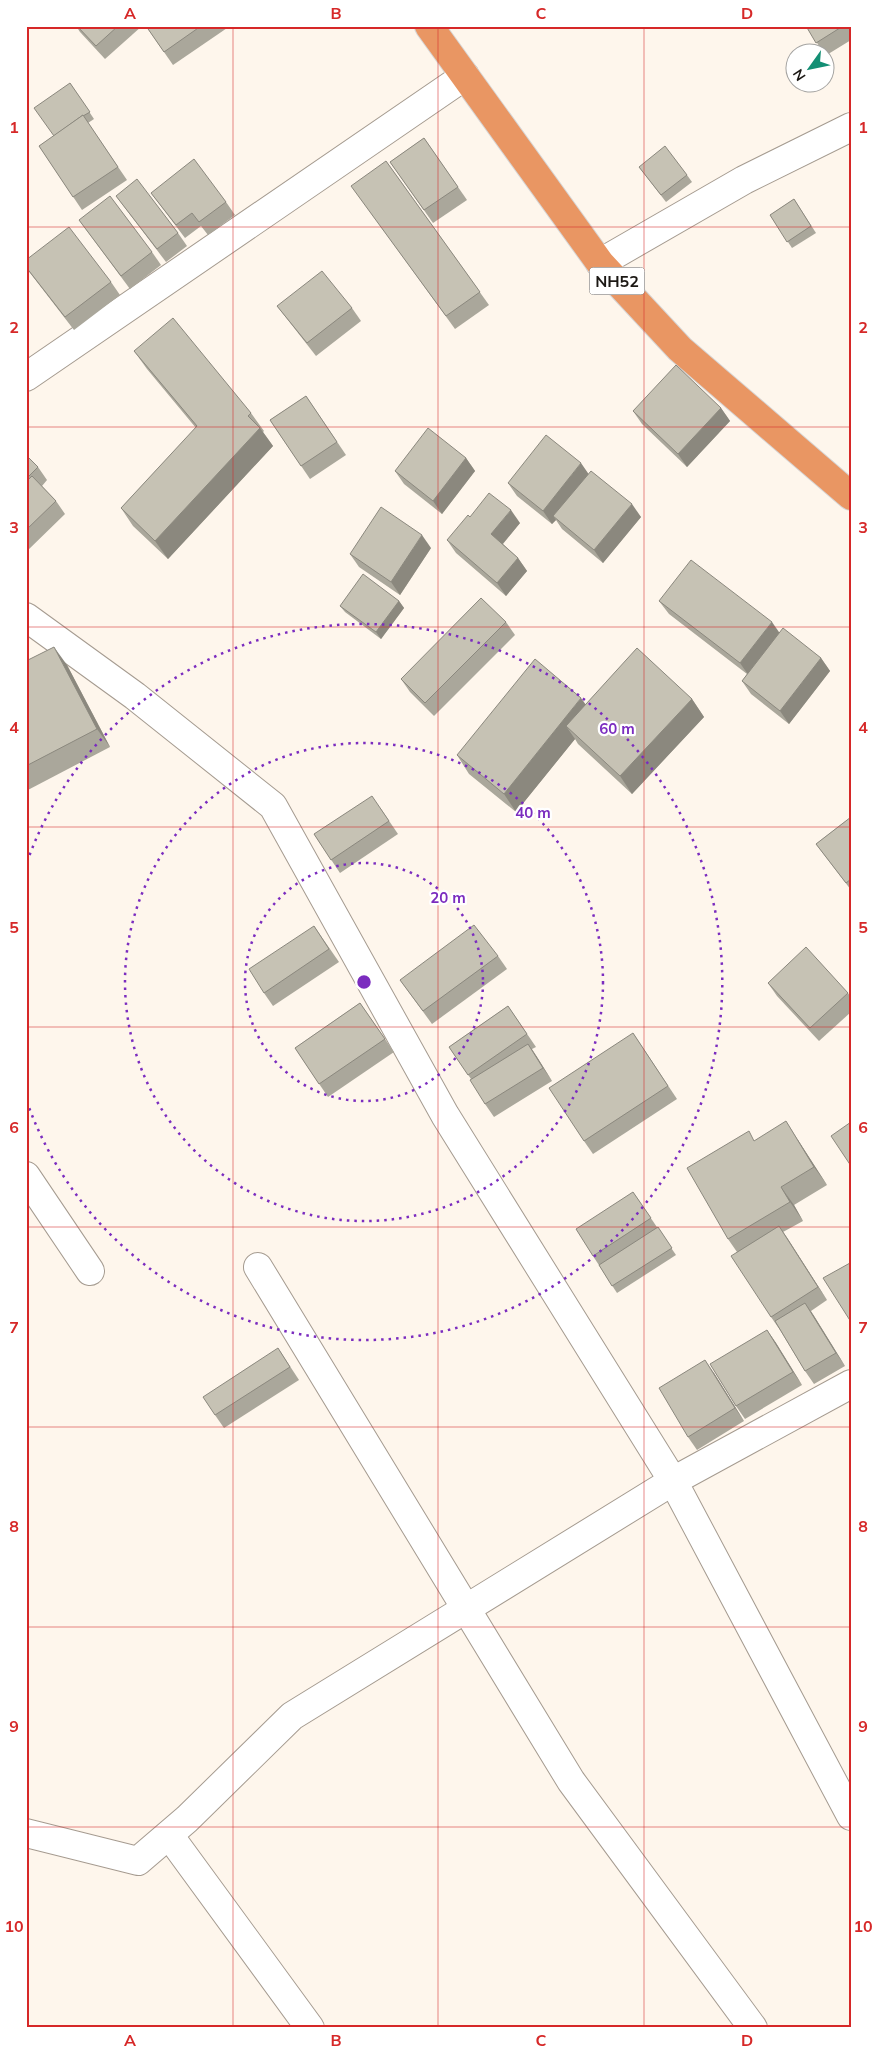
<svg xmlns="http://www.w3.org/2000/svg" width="877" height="2054" font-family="Mulish,sans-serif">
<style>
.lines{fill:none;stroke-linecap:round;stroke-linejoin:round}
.minor-casing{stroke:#a59b90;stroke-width:30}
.highway-casing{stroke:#d6d5d5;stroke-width:30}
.minor{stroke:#fff;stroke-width:28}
.highway{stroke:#e99663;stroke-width:28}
.wall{fill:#aaa79b}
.shaded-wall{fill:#8b887e}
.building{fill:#c6c2b4;stroke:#8b887e}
.grid{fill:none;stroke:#d62828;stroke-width:1;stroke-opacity:0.55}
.ring{fill:none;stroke:#7b2cbf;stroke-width:2.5;stroke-dasharray:2.5 5}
.labels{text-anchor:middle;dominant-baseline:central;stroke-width:4.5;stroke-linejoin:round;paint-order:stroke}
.shield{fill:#fff;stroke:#605d5a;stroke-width:1}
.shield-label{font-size:16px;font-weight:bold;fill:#1c1814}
.centre{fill:#7b2cbf;stroke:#fff;stroke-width:2.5}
.ring-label{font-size:15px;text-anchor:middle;font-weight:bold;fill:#7b2cbf;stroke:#fff;stroke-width:4.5;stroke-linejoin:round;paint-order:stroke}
.neatline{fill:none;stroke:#d62828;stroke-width:2}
.grid-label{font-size:16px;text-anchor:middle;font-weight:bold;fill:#d62828}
</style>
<rect width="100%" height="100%" fill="#fef6ec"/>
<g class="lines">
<g class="minor-casing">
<g id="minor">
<polyline points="600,263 744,180 851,127"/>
<polyline points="26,377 465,76"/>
<polyline points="26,617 135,696 273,806 445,1115 673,1481 851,1816"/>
<polyline points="26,1176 90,1271"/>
<polyline points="258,1267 571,1781 753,2028"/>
<polyline points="26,1833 138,1861 187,1819 292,1716 673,1481 851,1384"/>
<polyline points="169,1835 310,2028"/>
</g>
</g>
<g class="highway-casing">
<polyline id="highway" points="429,26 600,263 680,349 851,496"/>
</g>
<use href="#minor" class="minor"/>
<use href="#highway" class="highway"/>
</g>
<g class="wall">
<polygon points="76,26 142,26 105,59 80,32"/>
<polygon points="146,26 230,26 173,65"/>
<polygon points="806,26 851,26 851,40 825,56 824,52 823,52"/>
<polygon points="70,83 94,119 88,123 127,180 82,210 39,146 54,136"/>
<polygon points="424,138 467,200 433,223 390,162"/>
<polygon points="386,161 489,305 455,329 361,199"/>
<polygon points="639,167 687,175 692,182 666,202"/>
<polygon points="151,193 226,202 235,215 208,235 201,226 185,238"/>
<polygon points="116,196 178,233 187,246 166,262"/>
<polygon points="794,199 816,233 792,248 770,215"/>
<polygon points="79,220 152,252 161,265 130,289"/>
<polygon points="26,254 29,258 111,282 120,295 74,330 27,269 26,270"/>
<polygon points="277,306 352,308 361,321 316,356"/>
<polygon points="134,351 251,413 264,431 263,432 273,446 168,559 133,526 121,508 196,428 147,369"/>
<polygon points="306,396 346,455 310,479 270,420"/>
<polygon points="721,408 730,421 687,467 642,424 633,411"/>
<polygon points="26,455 38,467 47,480 42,486 56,501 65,514 26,552"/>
<polygon points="466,458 475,471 442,514 404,484 395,471"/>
<polygon points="588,474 641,517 603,563 562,529 556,520 552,524 517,496 508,483"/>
<polygon points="470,517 520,523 503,544 518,558 527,571 506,596 456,553 447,540"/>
<polygon points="431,548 400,595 359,567 350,554"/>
<polygon points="399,601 404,608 381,639 345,612 340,606"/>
<polygon points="659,601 779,633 821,658 830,671 789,724 751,694 742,681 747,674 669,614"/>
<polygon points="506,622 515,635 434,716 410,692 401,679"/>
<polygon points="26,661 67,665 110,747 26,791"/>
<polygon points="692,699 704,717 632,794 578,744 575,739 516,812 469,774 457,755 586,704"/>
<polygon points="381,809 398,834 340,873 314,834"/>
<polygon points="851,817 851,890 816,844"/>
<polygon points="314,926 339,962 273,1006 264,993"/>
<polygon points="498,956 507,969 432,1024 400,980"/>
<polygon points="768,983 848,993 851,998 851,1012 819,1041 777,996"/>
<polygon points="360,1003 394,1052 328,1097 295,1048"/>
<polygon points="508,1006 536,1047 532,1049 552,1081 494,1117 485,1104 471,1079 449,1047"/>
<polygon points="633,1033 677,1099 593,1154 584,1141"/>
<polygon points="798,1140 827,1185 794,1205 803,1221 783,1232 827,1300 811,1311 845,1366 814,1384 805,1371 780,1330 771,1317 737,1252 728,1239 755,1141"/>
<polygon points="633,1192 676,1255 617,1293 593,1256"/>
<polygon points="767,1330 776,1343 802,1385 745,1419 736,1406"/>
<polygon points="278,1348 299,1380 224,1428 215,1415"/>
<polygon points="714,1373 744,1421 697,1450 688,1437"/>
</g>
<g class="shaded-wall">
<polygon points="721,408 730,421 687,467 678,454"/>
<polygon points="260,428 273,446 168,559 155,541"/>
<polygon points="466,458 475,471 442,514 433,501"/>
<polygon points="581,463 590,476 553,516 556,520 552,524 543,511"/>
<polygon points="632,504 641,517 603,563 594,550"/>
<polygon points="511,510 520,523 500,547 491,534"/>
<polygon points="422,535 431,548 400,595 391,582"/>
<polygon points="518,558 527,571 506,596 497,583"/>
<polygon points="399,601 404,608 381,639 376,632"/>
<polygon points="772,622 781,635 749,676 740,663"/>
<polygon points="54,647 67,665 110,747 97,729"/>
<polygon points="821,658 830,671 789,724 780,711"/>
<polygon points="581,698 594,716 566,726 575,739 516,812 504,794"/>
<polygon points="692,699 704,717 632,794 620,776"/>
<polygon points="528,1044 537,1057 552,1081 543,1068"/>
<polygon points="786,1121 798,1140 827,1185 814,1167"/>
<polygon points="781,1187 794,1205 803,1221 790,1202"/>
<polygon points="779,1226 788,1239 827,1300 818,1287"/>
<polygon points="805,1303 814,1316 845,1366 836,1353"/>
<polygon points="767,1330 776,1343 802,1385 793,1372"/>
<polygon points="705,1360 714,1373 744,1421 735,1408"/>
</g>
<g class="building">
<polygon points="77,26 118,26 96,46"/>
<polygon points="146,26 201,26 164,52"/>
<polygon points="806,26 843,26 816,43"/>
<polygon points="70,83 90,112 83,116 83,115 54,136 34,108"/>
<polygon points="83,115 118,167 73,197 39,146"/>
<polygon points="424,138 458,187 424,210 390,162"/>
<polygon points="665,146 687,175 661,195 639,167"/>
<polygon points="194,159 226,202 199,222 192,213 176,225 151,193"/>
<polygon points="386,161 480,292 446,316 351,186"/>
<polygon points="137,179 178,233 157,249 116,196"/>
<polygon points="110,196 152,252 121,276 79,220"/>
<polygon points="794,199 811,226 787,242 770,215"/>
<polygon points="69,227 111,282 65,317 26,267 26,260"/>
<polygon points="322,271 352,308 307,343 277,306"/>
<polygon points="173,318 251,413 248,416 260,428 155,541 121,508 197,426 134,351"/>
<polygon points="676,365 721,408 678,454 633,411"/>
<polygon points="306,396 337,442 301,466 270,420"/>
<polygon points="428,428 466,458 433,501 395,471"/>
<polygon points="546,435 581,463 543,511 508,483"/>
<polygon points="26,455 38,467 26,479"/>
<polygon points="591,471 632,504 594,550 553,516"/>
<polygon points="32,476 56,501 26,530 26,482"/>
<polygon points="489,493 511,510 491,534 518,558 497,583 447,540 468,515 470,517"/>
<polygon points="381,507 422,535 391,582 350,554"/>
<polygon points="691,560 772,622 740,663 659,601"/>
<polygon points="363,574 399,601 376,632 340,606"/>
<polygon points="481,598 506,622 425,703 401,679"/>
<polygon points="783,628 821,658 780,711 742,681"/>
<polygon points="54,647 97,729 26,766 26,661"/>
<polygon points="637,648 692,699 620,776 566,726"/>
<polygon points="535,659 581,698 504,794 457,755"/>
<polygon points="372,796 389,821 331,860 314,834"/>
<polygon points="851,817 851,879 846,883 816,844"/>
<polygon points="474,925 498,956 423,1011 400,980"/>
<polygon points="314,926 329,949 264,993 249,969"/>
<polygon points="806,947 848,993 810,1028 768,983"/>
<polygon points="360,1003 385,1039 319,1084 295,1048"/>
<polygon points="508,1006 527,1034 468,1075 449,1047"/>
<polygon points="633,1033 668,1086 584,1141 549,1088"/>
<polygon points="528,1044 543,1068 485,1104 470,1080"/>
<polygon points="786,1121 814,1167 781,1187 790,1202 728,1239 687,1168 749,1131 754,1141"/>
<polygon points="851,1122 851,1166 831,1136"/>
<polygon points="633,1192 651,1218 593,1256 576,1229"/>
<polygon points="779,1226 818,1287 771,1317 731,1256"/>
<polygon points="658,1227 672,1248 612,1286 599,1265"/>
<polygon points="850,1263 851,1264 851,1322 823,1278"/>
<polygon points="805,1303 836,1353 805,1371 775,1321"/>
<polygon points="767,1330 793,1372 736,1406 710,1364"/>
<polygon points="278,1348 290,1367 215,1415 203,1397"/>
<polygon points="705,1360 735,1408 688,1437 659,1388"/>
</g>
<path class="grid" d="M233 26V2028M438 26V2028M644 26V2028M26 227H851M26 427H851M26 627H851M26 827H851M26 1027H851M26 1227H851M26 1427H851M26 1627H851M26 1827H851"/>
<g class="ring">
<circle cx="364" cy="982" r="119"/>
<circle cx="364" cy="982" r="239"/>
<path d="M27 862A358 358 0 1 1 27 1102"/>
</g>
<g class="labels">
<rect class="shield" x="589.5" y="267.5" width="55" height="27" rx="4"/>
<g class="shield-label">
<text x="617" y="281">NH52</text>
</g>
</g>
<circle cx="364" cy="982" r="8" class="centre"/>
<g class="ring-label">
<text x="617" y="734">60 m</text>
<text x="533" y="818">40 m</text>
<text x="448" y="903">20 m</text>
</g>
<rect width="877" height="2054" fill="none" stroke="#ffffff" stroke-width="55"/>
<g transform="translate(810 68) rotate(237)"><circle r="24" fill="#ffffff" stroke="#a4a3a1"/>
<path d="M0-4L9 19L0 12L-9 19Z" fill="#138f74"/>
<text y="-8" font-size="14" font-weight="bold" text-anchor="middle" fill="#1c1814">N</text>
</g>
<rect x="28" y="28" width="822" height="1998" class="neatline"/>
<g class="grid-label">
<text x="130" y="19">A</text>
<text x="336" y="19">B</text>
<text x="541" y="19">C</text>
<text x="747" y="19">D</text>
<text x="14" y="133">1</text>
<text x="863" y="133">1</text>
<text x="14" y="333">2</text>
<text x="863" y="333">2</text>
<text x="14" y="533">3</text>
<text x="863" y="533">3</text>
<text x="14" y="733">4</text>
<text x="863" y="733">4</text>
<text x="14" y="933">5</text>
<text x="863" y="933">5</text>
<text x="14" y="1133">6</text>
<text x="863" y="1133">6</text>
<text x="14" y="1333">7</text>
<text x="863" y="1333">7</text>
<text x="14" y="1532">8</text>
<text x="863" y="1532">8</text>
<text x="14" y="1732">9</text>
<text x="863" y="1732">9</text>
<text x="14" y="1932">10</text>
<text x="863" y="1932">10</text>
<text x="130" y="2046">A</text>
<text x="336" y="2046">B</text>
<text x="541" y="2046">C</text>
<text x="747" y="2046">D</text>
</g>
</svg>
